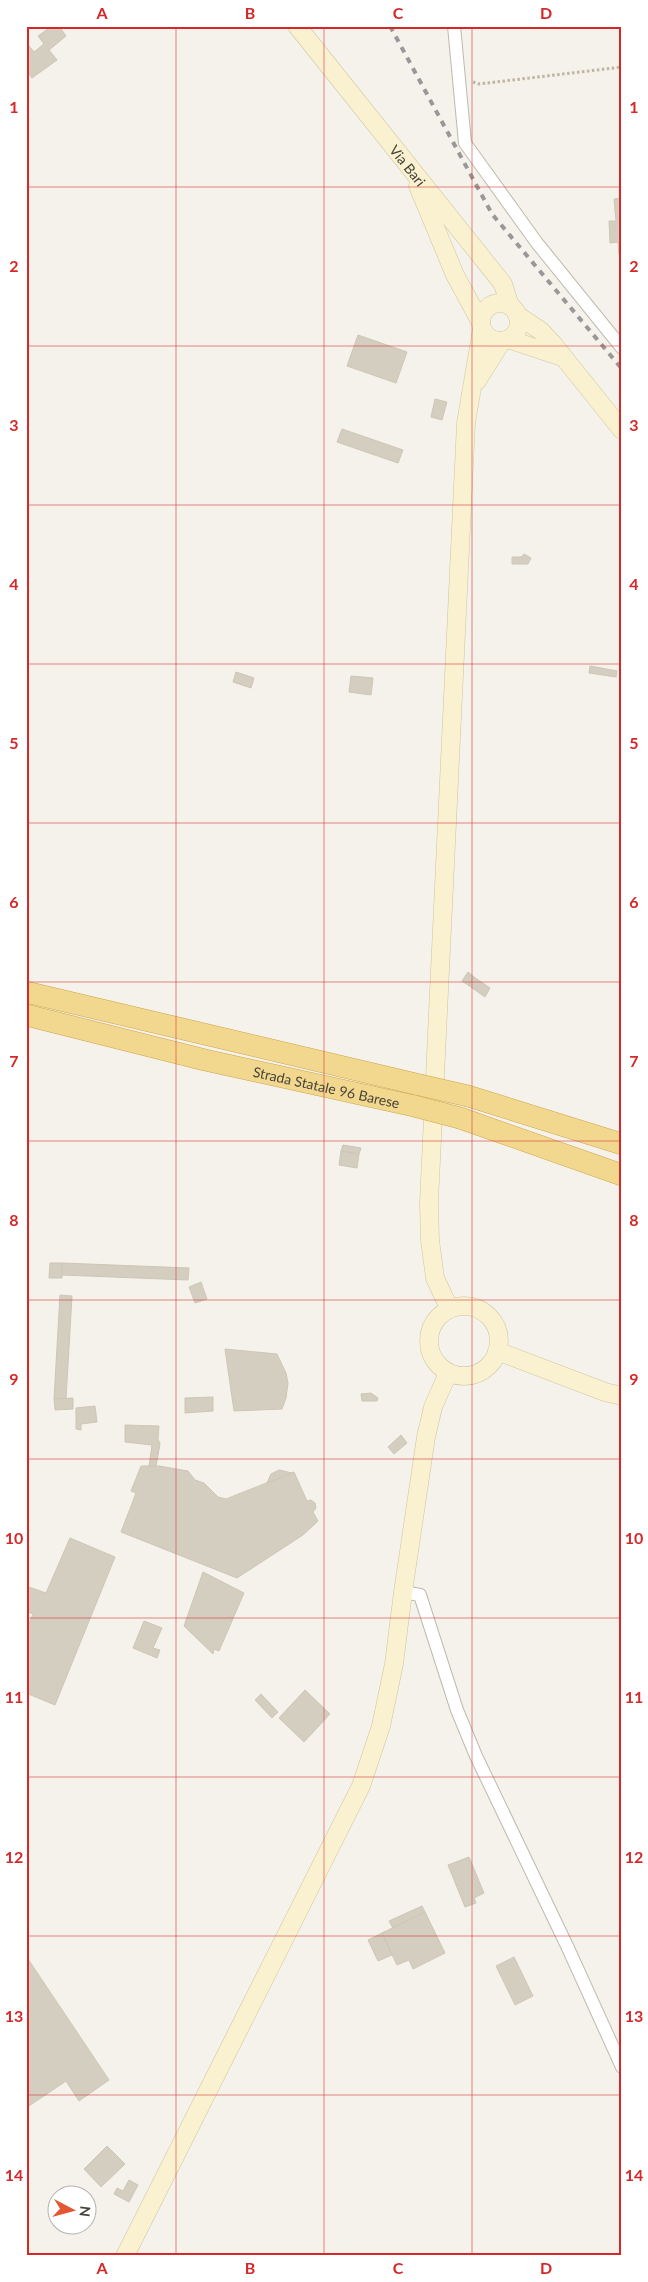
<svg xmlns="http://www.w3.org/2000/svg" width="648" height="2282" font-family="Lato,sans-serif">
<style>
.building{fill:#d4cec1;stroke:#cec6b5}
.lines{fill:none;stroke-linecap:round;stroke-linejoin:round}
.minor-casing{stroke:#bebaae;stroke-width:14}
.secondary-casing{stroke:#cfc59f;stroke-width:19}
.trunk-casing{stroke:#cea44a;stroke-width:22}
.path{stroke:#bfb6a1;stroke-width:3;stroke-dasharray:2.5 2.5;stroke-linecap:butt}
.minor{stroke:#fff;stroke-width:12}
.secondary{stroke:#f9f1cf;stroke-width:18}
.trunk{stroke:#f2d88e;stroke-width:21}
.rail{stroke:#989898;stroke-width:4;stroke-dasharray:6 6;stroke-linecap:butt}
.trunk-bridge-casing{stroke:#cea44a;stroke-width:22;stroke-linecap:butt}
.trunk-bridge{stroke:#f2d88e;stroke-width:21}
.grid{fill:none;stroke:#d62828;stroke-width:1;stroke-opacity:0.55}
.labels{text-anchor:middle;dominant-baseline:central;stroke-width:5;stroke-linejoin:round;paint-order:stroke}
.street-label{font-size:14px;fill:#474339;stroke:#fff}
.neatline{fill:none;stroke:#d62828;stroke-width:2}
.grid-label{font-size:16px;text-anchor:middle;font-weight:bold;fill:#d62828}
</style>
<rect width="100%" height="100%" fill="#f4f2eb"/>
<g class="building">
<polygon points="52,26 59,26 66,36 49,50 57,60 32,78 26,70 26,42 34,52 44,44 38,36"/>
<polygon points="622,198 622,254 619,255 618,242 610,243 609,221 616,221 614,199"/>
<polygon points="358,335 407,352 396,383 347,366"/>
<polygon points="435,399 447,402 442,420 431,417"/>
<polygon points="342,429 403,450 398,463 337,442"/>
<polygon points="524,554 531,558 528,564 512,564 512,557 521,557"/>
<polygon points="590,666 617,671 616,677 589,673"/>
<polygon points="236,672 254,678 251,688 233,682"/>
<polygon points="351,676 373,678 371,695 349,692"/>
<polygon points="468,972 474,977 468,985 462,981"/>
<polygon points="474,977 490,988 485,997 468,985"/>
<polygon points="343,1145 361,1148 359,1154 341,1151"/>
<polygon points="341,1151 359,1154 357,1168 339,1165"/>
<polygon points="50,1263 62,1263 62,1278 49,1278"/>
<polygon points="62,1263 189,1268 188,1280 62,1275"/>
<polygon points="201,1282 207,1299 195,1303 189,1287"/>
<polygon points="60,1295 72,1296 66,1399 54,1399"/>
<polygon points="225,1349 277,1354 286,1373 288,1383 286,1398 282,1409 234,1411"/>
<polygon points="371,1393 378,1398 377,1401 362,1401 361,1394"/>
<polygon points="213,1397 213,1411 185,1413 185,1398"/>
<polygon points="73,1398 73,1409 55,1410 54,1399"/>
<polygon points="95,1406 97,1422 81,1424 81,1430 76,1429 76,1408"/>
<polygon points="125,1425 159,1426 158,1439 160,1444 156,1466 149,1466 152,1445 125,1442"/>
<polygon points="401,1435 407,1443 394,1454 388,1447"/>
<polygon points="141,1466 159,1466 188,1471 195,1480 204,1483 218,1497 226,1499 294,1472 307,1501 311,1500 315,1503 316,1508 313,1512 318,1521 303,1535 237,1578 121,1532 136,1493 131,1491"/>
<polygon points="279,1470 292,1473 267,1483 271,1474"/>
<polygon points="70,1538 115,1557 55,1705 26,1693 26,1631 33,1614 26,1611 26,1586 46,1593"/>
<polygon points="203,1572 244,1593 219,1651 214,1649 213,1654 184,1626"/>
<polygon points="144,1621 162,1628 153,1648 160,1650 157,1658 133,1648"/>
<polygon points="305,1690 330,1714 304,1742 279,1718"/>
<polygon points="261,1694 278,1712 272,1718 255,1700"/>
<polygon points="469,1857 484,1893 474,1898 476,1903 465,1907 448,1865"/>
<polygon points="422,1906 425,1912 393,1928 389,1921"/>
<polygon points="425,1912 445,1953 413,1969 409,1960 397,1965 382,1933"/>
<polygon points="382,1933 392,1955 378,1961 368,1940"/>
<polygon points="26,1956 109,2080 79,2101 66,2081 26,2108"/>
<polygon points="514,1957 533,1996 515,2005 496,1966"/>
<polygon points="107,2146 125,2164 101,2187 84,2169"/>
<polygon points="129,2180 138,2185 129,2202 114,2194 117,2188 123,2191"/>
</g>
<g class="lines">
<g class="minor-casing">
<g id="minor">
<polyline points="454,26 465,143 537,243 622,348"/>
<polyline points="403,1592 420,1595 457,1710 476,1756 568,1948 622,2067"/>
</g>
</g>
<g class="secondary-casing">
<g id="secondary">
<path id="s1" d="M297 26 503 284 510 306"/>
<polyline points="418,186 455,275 481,323"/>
<circle cx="500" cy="322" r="19"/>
<polyline points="517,315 541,331 553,344 622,430"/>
<polyline points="508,339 562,357"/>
<polyline points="477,381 502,341"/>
<circle cx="464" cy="1341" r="35"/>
<polyline points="449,1308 435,1278 430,1240 429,1202 466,423 482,329"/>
<polyline points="497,1351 605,1392 622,1396"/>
<polyline points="125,2256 361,1786 381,1726 394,1664 403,1592 426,1437 433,1407 448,1373"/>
</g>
</g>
<g class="trunk-casing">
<g id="trunk">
<polyline points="26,992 420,1085"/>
<path id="s2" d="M26 1015 205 1060 414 1106"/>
<polyline points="468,1096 622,1144"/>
<polyline points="460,1118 622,1175"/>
</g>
</g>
<polyline class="path" points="473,82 479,84 622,67"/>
<use href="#minor" class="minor"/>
<use href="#secondary" class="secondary"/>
<use href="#trunk" class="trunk"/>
<polyline class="rail" points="390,26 492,214 622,369"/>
<g class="trunk-bridge-casing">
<g id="trunk-bridge">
<polyline points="420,1085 468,1096"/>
<polyline points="414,1106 460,1118"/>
</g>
</g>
<use href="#trunk-bridge" class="trunk-bridge"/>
</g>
<path class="grid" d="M176 26V2256M324 26V2256M472 26V2256M26 187H622M26 346H622M26 505H622M26 664H622M26 823H622M26 982H622M26 1141H622M26 1300H622M26 1459H622M26 1618H622M26 1777H622M26 1936H622M26 2095H622"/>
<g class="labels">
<g class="street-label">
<text stroke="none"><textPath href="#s1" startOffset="178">Via Bari</textPath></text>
<text stroke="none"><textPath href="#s2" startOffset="309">Strada Statale 96 Barese</textPath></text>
</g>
</g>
<rect width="648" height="2282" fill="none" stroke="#ffffff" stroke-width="55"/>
<g transform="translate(72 2210) rotate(96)"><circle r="24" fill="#ffffff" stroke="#b5b4b0"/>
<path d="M0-4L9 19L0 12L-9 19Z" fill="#e45531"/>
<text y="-8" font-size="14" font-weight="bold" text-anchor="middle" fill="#474339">N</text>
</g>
<rect x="28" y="28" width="592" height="2226" class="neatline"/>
<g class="grid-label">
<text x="102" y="19">A</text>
<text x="250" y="19">B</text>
<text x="398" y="19">C</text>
<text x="546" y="19">D</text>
<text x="14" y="113">1</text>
<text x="634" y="113">1</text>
<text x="14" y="272">2</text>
<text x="634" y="272">2</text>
<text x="14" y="431">3</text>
<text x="634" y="431">3</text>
<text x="14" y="590">4</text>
<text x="634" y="590">4</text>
<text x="14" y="749">5</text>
<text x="634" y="749">5</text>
<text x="14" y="908">6</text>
<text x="634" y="908">6</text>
<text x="14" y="1067">7</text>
<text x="634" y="1067">7</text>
<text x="14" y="1226">8</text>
<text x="634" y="1226">8</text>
<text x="14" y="1385">9</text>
<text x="634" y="1385">9</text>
<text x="14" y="1544">10</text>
<text x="634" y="1544">10</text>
<text x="14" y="1703">11</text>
<text x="634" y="1703">11</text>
<text x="14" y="1863">12</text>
<text x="634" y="1863">12</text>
<text x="14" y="2022">13</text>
<text x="634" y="2022">13</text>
<text x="14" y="2181">14</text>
<text x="634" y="2181">14</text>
<text x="102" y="2274">A</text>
<text x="250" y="2274">B</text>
<text x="398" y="2274">C</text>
<text x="546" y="2274">D</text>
</g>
</svg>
